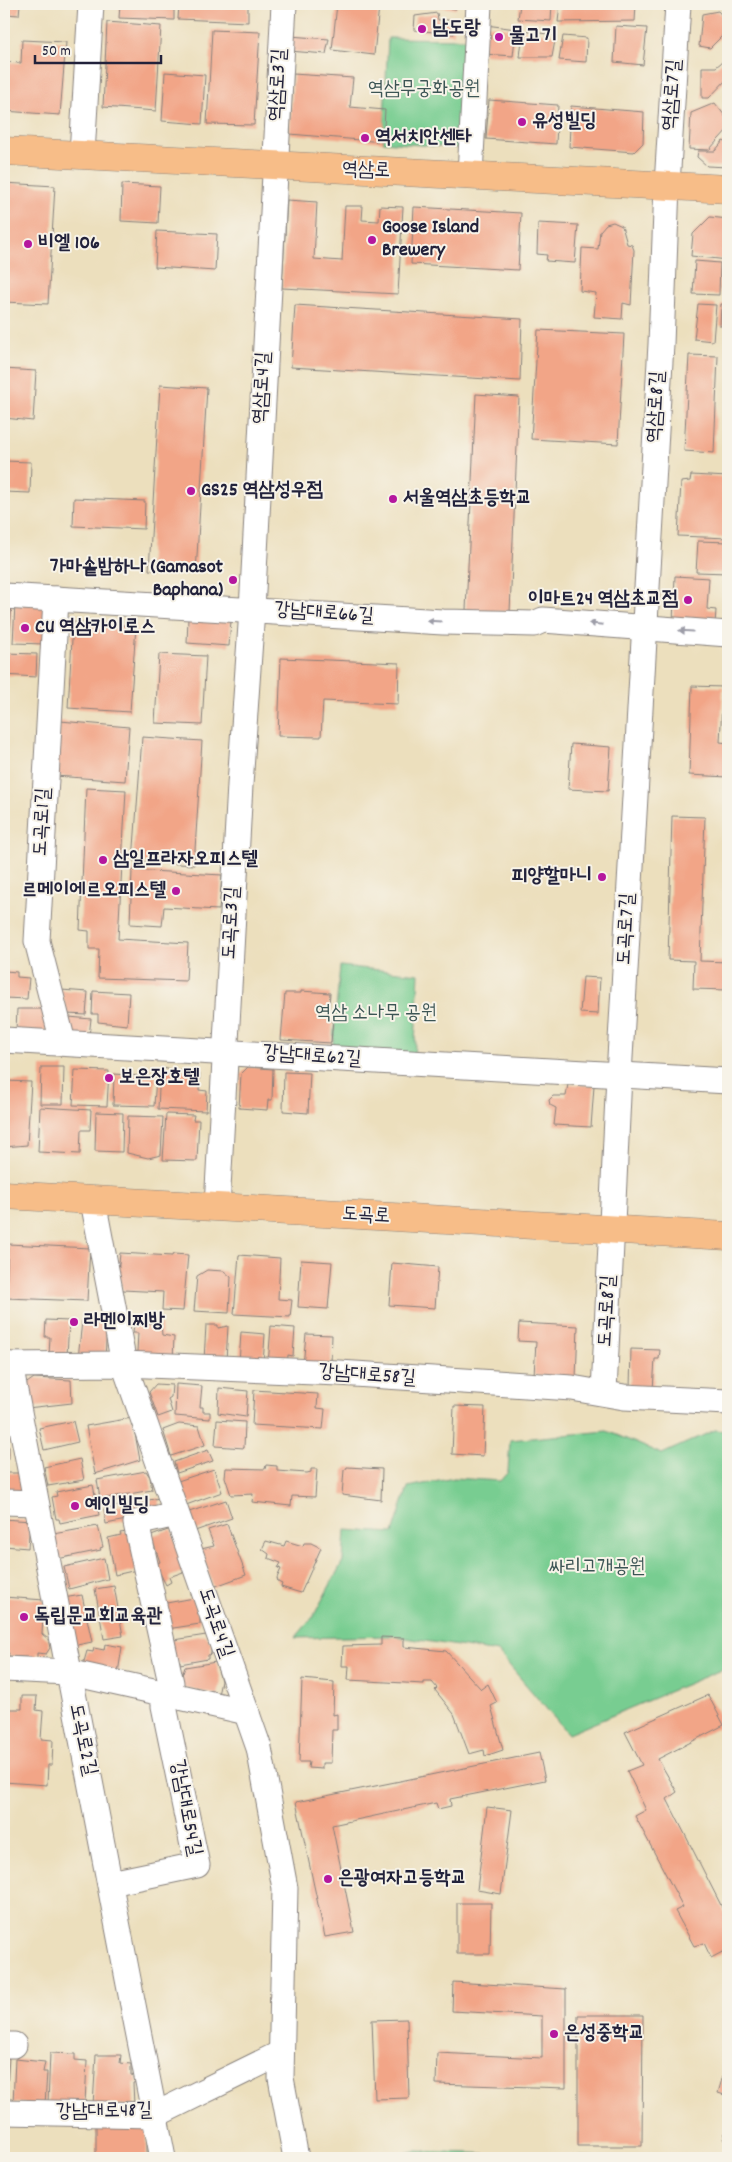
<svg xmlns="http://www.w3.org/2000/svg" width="732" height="2162" font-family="Dekko,'Poor Story',sans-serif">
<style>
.green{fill:#78cd91;stroke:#4d7866}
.building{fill:#f2a587}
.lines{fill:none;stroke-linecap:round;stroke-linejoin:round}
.minor-casing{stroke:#87807c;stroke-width:27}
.major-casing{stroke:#87807c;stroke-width:29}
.minor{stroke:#fff;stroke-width:25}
.major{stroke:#f7bd88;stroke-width:28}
.oneway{fill:#9c9ca7}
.poi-dot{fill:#b5179e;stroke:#f7f3e8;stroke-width:2}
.labels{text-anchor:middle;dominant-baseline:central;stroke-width:4;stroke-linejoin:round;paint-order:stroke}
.poi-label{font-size:20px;font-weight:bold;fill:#22223b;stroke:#f7f3e8;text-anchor:start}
.street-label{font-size:20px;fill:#22223b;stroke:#f7f3e8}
.park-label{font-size:20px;fill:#3c5555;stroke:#f7f3e8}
</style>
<rect width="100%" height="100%" fill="#f7f3e8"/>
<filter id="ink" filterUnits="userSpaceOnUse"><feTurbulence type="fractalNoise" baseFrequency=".02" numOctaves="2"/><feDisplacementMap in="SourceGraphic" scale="10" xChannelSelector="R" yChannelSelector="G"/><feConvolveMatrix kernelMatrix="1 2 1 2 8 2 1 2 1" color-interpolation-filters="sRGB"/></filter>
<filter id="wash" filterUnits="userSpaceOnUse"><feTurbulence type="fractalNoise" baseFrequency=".0096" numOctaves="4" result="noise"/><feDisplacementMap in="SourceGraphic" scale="20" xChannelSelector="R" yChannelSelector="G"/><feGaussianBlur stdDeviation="1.12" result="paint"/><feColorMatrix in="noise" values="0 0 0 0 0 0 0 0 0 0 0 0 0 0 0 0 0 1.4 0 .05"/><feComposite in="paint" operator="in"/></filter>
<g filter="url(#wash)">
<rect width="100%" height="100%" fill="#ecdfbd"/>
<g class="green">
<polygon points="388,38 466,39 459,148 383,142"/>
<polygon points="340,966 419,974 414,1059 332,1053"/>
<polygon points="715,1430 728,1431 728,1667 568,1734 498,1652 392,1636 295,1638 313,1617 343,1561 345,1530 393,1533 408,1487 454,1478 500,1481 508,1472 510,1440 607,1431 662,1454"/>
<polygon points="413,2151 611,2158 388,2158"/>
</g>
<g id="blocks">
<g class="building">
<polygon points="4,4 20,4 19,15 4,14"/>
<polygon points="120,4 174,4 174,20 119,18"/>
<polygon points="179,4 248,4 248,22 178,19"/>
<polygon points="337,4 379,6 374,55 332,50"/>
<polygon points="421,4 456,4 456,9"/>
<polygon points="520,4 552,4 551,21 518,19"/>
<polygon points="560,4 636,4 635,21 558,22"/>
<polygon points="718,11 726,20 722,36 710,48 699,46 702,14"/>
<polygon points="437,13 438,20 453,20 454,34 414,30 415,16"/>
<polygon points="107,22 161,26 156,111 103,107"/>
<polygon points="486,25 516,29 513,56 484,54"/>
<polygon points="616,26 647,28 643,65 614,62"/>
<polygon points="212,30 260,32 254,125 207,124"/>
<polygon points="523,31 556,35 552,57 520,57"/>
<polygon points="290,36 329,39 326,54 289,51"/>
<polygon points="563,36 587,38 586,62 559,60"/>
<polygon points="22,40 66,42 60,115 4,111 4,62 21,63"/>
<polygon points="722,62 728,69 728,78 709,98 702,98 702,67 716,67"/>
<polygon points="165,72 205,75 202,124 162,121"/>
<polygon points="293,74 353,78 350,107 385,110 383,142 290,134"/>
<polygon points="489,100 558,105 556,144 486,139"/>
<polygon points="715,103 728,120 728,129 709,150 689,149 691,113"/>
<polygon points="571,106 644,112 643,143 634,152 569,147"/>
<polygon points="723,141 728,143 728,167 707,166 697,157 698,151 715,151"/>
<polygon points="4,183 55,186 48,304 4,302"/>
<polygon points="122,184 160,186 158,223 121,221"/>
<polygon points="287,200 317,202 314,259 342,261 345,206 363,206 362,220 379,221 380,206 403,207 398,294 282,288"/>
<polygon points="414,207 521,213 518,270 411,264"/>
<polygon points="710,217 728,219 728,260 691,256 693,234"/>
<polygon points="613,222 622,226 627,244 632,245 634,250 631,305 623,303 622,319 594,317 596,293 580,291 582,248 598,249 600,231 606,224"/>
<polygon points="538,223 578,225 575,263 546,261 547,255 537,254"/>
<polygon points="157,231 217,234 215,271 155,267"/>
<polygon points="695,261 720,263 719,295 693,294"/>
<polygon points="724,266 728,266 728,288 722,288"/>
<polygon points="698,304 716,305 713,341 694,339"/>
<polygon points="721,304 728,305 728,326 720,326"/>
<polygon points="295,305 522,319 520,381 291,367"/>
<polygon points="538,330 624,334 618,444 531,439"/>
<polygon points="689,355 718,356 714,453 684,451"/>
<polygon points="4,369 36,371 33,421 4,418"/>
<polygon points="160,385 207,388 196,573 149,570"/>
<polygon points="476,394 519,397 510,612 466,610"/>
<polygon points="4,461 31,462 30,493 4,492"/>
<polygon points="691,475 728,477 728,538 678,536 681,482 690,481"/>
<polygon points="74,498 145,501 144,529 73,526"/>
<polygon points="698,541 728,542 728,573 696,572"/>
<polygon points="675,576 709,578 707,609 716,610 715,624 673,622"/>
<polygon points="4,603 12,604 9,642 4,642"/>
<polygon points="15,604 47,605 45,644 13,643"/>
<polygon points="188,618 231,621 229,646 187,643"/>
<polygon points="73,622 136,626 130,712 68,708"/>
<polygon points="4,653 37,654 36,677 4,675"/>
<polygon points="159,654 206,656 202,725 155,723"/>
<polygon points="281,658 399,663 398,704 323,701 321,737 278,736"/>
<polygon points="692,686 723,687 720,742 728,743 728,777 689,775"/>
<polygon points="60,721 129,727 125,781 55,776"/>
<polygon points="142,737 202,741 194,865 133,861"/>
<polygon points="571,744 611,747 608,791 568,789"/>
<polygon points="86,788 126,790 118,939 188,943 186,981 98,978 99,949 89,949 89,931 80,930"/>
<polygon points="672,816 705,817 700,961 728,962 728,990 693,989 694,961 668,960"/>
<polygon points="132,870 222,875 219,910 164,907 162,926 130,924"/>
<polygon points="5,971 17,972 17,977 29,978 27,999 4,998"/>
<polygon points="583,977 600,978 598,1014 580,1013"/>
<polygon points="61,990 88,992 86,1015 67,1014"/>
<polygon points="93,991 129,993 127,1025 98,1022 98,1014 92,1014"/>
<polygon points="301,991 330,993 328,1019 333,1019 331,1043 281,1040 285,993 301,993"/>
<polygon points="17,1009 47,1009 51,1024 43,1032 16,1030"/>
<polygon points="69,1017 91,1019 89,1036 67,1034"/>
<polygon points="41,1067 64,1067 63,1104 40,1104"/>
<polygon points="248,1067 273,1069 272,1100 268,1100 267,1110 239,1108 241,1074"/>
<polygon points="160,1068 200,1073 199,1090 207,1091 206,1111 158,1109"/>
<polygon points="75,1070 109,1071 107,1106 73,1105"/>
<polygon points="284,1072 310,1073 308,1113 283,1111"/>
<polygon points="114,1074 156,1077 154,1106 113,1105"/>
<polygon points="4,1081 31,1082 27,1145 4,1147"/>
<polygon points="568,1084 594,1086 591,1127 554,1125 556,1108 550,1105 549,1100 553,1096 566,1096"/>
<polygon points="40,1107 91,1110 90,1130 81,1130 80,1154 38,1152"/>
<polygon points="96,1112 123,1113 122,1152 95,1151"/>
<polygon points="166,1114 194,1115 193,1120 199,1120 197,1161 163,1160"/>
<polygon points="128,1116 163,1117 161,1155 148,1158 127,1153"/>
<polygon points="8,1244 90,1248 87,1301 6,1298"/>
<polygon points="120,1253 172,1256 173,1254 188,1255 183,1311 162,1310 163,1292 123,1290 118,1275"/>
<polygon points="239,1255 280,1258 278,1299 292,1300 290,1317 234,1314"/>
<polygon points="301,1260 332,1262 328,1309 298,1307"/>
<polygon points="392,1263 438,1267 435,1308 389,1305"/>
<polygon points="207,1270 224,1271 231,1277 229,1313 194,1311 197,1276"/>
<polygon points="46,1320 69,1321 67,1356 49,1355 50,1337 45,1337"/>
<polygon points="82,1321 86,1321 85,1323 107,1324 105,1359 78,1358"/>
<polygon points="134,1322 161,1324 162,1335 174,1337 173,1360 146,1359 137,1351 138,1333 133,1333"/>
<polygon points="519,1323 578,1326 576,1378 534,1375 536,1342 518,1341"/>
<polygon points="206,1325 218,1325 218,1328 228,1326 226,1361 204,1360"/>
<polygon points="271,1326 295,1328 293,1356 288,1355 287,1367 268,1365"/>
<polygon points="241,1332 265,1334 263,1365 239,1364"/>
<polygon points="306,1334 332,1335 331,1363 303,1366"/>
<polygon points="631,1349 660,1350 659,1359 655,1359 653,1390 630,1388"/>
<polygon points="34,1378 71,1380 72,1403 27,1408 24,1385"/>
<polygon points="156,1384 172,1385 171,1397 168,1399 172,1412 158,1417 149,1392"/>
<polygon points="176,1384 202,1386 200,1407 203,1407 203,1412 210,1412 210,1419 175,1416"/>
<polygon points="219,1388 248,1391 246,1417 218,1413"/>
<polygon points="254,1390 318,1394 317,1408 325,1409 323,1429 252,1425"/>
<polygon points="454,1406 485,1407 483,1456 452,1454"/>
<polygon points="132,1418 140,1460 95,1474 86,1426"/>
<polygon points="217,1420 245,1422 244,1448 215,1446"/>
<polygon points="73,1421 78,1442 44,1450 39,1428"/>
<polygon points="179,1424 199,1426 205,1445 171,1456 163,1430"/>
<rect x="4" y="1447" width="5" height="11"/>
<polygon points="208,1450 213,1461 177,1473 174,1462"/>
<polygon points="80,1459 84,1480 48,1486 44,1467"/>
<polygon points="266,1465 277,1466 277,1471 307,1473 311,1472 311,1469 317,1469 315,1497 292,1496 291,1506 252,1502 253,1494 231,1495 225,1477 226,1468 265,1469"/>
<polygon points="347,1467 382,1469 381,1500 342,1495 344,1470 346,1469"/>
<polygon points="214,1469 222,1492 186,1505 178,1481"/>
<polygon points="146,1471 150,1477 152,1490 100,1499 97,1480"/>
<polygon points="4,1473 22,1473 20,1497 4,1496"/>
<polygon points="93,1485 99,1515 60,1523 59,1519 56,1519 52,1497 57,1496 56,1492"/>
<polygon points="159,1498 161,1513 106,1524 104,1509"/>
<polygon points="226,1500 232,1518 195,1531 189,1512"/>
<polygon points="4,1519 30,1521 28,1548 4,1546"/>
<polygon points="227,1524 246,1575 213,1587 201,1549 214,1546 208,1530"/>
<polygon points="98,1526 103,1547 100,1548 101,1550 57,1559 53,1534"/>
<polygon points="171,1529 186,1571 169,1577 171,1582 166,1585 160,1573 157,1574 154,1565 160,1562 151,1536"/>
<polygon points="133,1531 141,1569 115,1575 108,1538 121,1535 120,1533"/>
<polygon points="266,1541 284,1546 286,1541 303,1546 304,1543 311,1543 321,1548 301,1593 281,1587 282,1584 278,1582 277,1578 281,1569 278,1568 281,1563 268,1558 269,1554 262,1549"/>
<polygon points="104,1558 108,1579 69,1589 64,1567"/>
<polygon points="114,1586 123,1636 104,1639 95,1589"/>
<polygon points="82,1595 92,1642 72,1646 63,1598"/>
<polygon points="4,1597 44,1600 42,1634 48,1639 50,1648 46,1654 37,1653 37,1658 8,1656 9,1653 4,1652"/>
<polygon points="194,1598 198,1614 200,1613 200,1624 167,1629 161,1604"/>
<polygon points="206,1635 211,1643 211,1654 208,1655 208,1659 180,1664 180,1661 171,1662 168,1641"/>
<polygon points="381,1637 404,1638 404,1647 446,1651 481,1689 488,1684 497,1703 491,1706 503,1750 485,1756 484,1750 469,1754 454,1714 435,1690 437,1688 432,1682 424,1682 424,1684 348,1680 349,1666 342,1666 343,1646 381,1645"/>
<polygon points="105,1644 122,1647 118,1673 83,1665 87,1651 93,1652 94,1648 104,1650"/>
<polygon points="216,1662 221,1681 218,1695 180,1687 181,1673 183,1673 185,1667"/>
<polygon points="302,1679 334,1682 333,1715 337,1714 337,1730 332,1730 331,1763 322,1763 322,1769 308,1768 309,1762 299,1762"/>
<polygon points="708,1695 724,1725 658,1759 677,1792 667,1799 728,1919 728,1949 711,1958 704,1943 694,1946 675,1911 683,1907 635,1816 646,1810 627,1771 642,1765 625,1732"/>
<polygon points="22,1696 37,1696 36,1710 43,1711 41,1739 53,1740 52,1765 48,1765 47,1785 4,1782 4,1709 22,1709"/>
<polygon points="539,1753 545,1780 450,1799 451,1806 438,1809 436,1803 332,1825 354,1932 325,1937 296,1802"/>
<polygon points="487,1807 512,1810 501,1894 477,1890"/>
<polygon points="457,1903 491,1903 490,1954 457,1954"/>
<polygon points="453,1982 566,1989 566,2088 436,2084 437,2053 542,2058 542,2016 452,2011"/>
<polygon points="578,2015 643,2015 642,2146 578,2146"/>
<polygon points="407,2019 409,2098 375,2099 372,2020"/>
<polygon points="727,2032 728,2032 728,2052 723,2051"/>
<polygon points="50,2053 75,2054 75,2060 87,2061 85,2104 48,2103"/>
<polygon points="96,2055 121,2055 120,2063 131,2064 131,2075 136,2076 137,2082 133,2083 134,2105 93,2105"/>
<polygon points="4,2058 9,2058 6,2103 4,2103"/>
<polygon points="728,2058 728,2096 718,2093"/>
<polygon points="15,2059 45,2062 43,2072 47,2072 45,2105 13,2103"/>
<polygon points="728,2120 728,2141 723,2139"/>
<polygon points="96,2126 147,2127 147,2158 96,2157"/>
</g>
</g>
</g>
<g filter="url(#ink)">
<use href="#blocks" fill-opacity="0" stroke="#87807c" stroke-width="1"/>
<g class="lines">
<g class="minor-casing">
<g id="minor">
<polyline points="82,154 91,4"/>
<polyline points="470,175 479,4"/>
<polyline points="4,596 443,622 534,624 543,620 728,634"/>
<polyline points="56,599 37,941 63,1042"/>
<polyline points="4,1040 728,1081"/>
<polyline points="93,1201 124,1364 259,1748 285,1888 281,2078 296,2158"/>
<polyline points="217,1207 240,785 252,610 284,4"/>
<polyline points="4,1365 124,1364 339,1373 572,1388 624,1397 728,1402"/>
<path d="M10 1365C60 1630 111 1894 163 2158"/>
<polyline points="604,1392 619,1075 661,344 667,185 678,4"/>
<polyline points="4,1502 36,1503"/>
<polyline points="4,1669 68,1672 247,1712"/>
<polyline points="111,1883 197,1865 164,1706 171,1683 136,1523 176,1514"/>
<polyline points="4,2045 14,2045"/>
<polyline points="4,2112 155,2115 281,2053"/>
</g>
</g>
<g class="major-casing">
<g id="major">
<polyline points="4,151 728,189"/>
<polyline points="4,1195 728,1236"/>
</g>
</g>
<use href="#minor" class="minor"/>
<use href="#major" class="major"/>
</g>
<defs><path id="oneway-solid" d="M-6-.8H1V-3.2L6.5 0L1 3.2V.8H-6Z" transform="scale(1.25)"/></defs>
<g class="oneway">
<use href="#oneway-solid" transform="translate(434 621) rotate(-176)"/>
<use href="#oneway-solid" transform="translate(596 624) rotate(-175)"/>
<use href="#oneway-solid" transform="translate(686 631) rotate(-176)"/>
</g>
</g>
<g class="poi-dot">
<circle cx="422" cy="29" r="5"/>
<circle cx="499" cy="37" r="5"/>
<circle cx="522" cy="122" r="5"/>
<circle cx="365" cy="138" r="5"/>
<circle cx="372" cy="240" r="5"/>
<circle cx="28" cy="244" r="5"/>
<circle cx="191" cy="491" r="5"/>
<circle cx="393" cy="499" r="5"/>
<circle cx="233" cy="580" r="5"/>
<circle cx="688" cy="600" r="5"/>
<circle cx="25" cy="628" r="5"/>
<circle cx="103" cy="860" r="5"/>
<circle cx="602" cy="877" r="5"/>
<circle cx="176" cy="891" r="5"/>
<circle cx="109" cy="1078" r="5"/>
<circle cx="74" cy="1322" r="5"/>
<circle cx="75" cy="1506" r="5"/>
<circle cx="24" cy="1617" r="5"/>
<circle cx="328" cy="1879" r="5"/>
<circle cx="554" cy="2034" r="5"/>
</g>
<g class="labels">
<g class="poi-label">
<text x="432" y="29">남도랑</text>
<text x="509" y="37">물고기</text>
<text x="532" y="122">유성빌딩</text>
<text x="375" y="138">역서치안센타</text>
<text x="382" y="228">Goose Island<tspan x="382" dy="23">Brewery</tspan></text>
<text x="38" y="244">비엘 106</text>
<text x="201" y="491">GS25 역삼성우점</text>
<text x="403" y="499">서울역삼초등학교</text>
<text x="223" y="568" text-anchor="end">가마솥밥하나 (Gamasot<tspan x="223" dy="23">Baphana)</tspan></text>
<text x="678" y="600" text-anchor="end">이마트24 역삼초교점</text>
<text x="35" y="628">CU 역삼카이로스</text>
<text x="113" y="860">삼일프라자오피스텔</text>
<text x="592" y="877" text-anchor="end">피양할마니</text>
<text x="166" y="891" text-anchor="end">르메이에르오피스텔</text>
<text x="119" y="1078">보은장호텔</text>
<text x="84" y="1322">라멘이찌방</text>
<text x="85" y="1506">예인빌딩</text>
<text x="34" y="1617">독립문교회교육관</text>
<text x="338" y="1879">은광여자고등학교</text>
<text x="564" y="2034">은성중학교</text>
</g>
<g class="street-label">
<text transform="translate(279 85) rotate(-87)">역삼로3길</text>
<text transform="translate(673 95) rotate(-86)">역삼로7길</text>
<text transform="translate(366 171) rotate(2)">역삼로</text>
<text transform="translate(263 388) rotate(-87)">역삼로4길</text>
<text transform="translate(657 407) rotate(-87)">역삼로8길</text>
<text transform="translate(324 614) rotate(4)">강남대로66길</text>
<text transform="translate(43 822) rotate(-87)">도곡로1길</text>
<text transform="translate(232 923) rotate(-87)">도곡로3길</text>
<text transform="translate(627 929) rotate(-87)">도곡로7길</text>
<text transform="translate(312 1057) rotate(4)">강남대로62길</text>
<text transform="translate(366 1216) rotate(3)">도곡로</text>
<text transform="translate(608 1311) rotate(-87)">도곡로8길</text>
<text transform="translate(367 1376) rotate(4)">강남대로58길</text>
<text transform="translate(215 1623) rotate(71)">도곡로4길</text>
<text transform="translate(82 1740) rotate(78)">도곡로2길</text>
<text transform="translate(185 1808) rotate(79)">강남대로54길</text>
<text transform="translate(104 2112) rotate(-1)">강남대로48길</text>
</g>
<g class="park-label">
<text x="424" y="90">역삼무궁화공원</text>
<text x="376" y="1014">역삼 소나무 공원</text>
<text x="597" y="1568">싸리고개공원</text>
</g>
</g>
<rect width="732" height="2162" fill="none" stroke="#f7f3e8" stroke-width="20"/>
<path d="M35 55v8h126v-8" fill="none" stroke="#22223b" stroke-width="2.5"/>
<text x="42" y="55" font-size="15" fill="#22223b" stroke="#f7f3e8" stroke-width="4" paint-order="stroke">50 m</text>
</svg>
